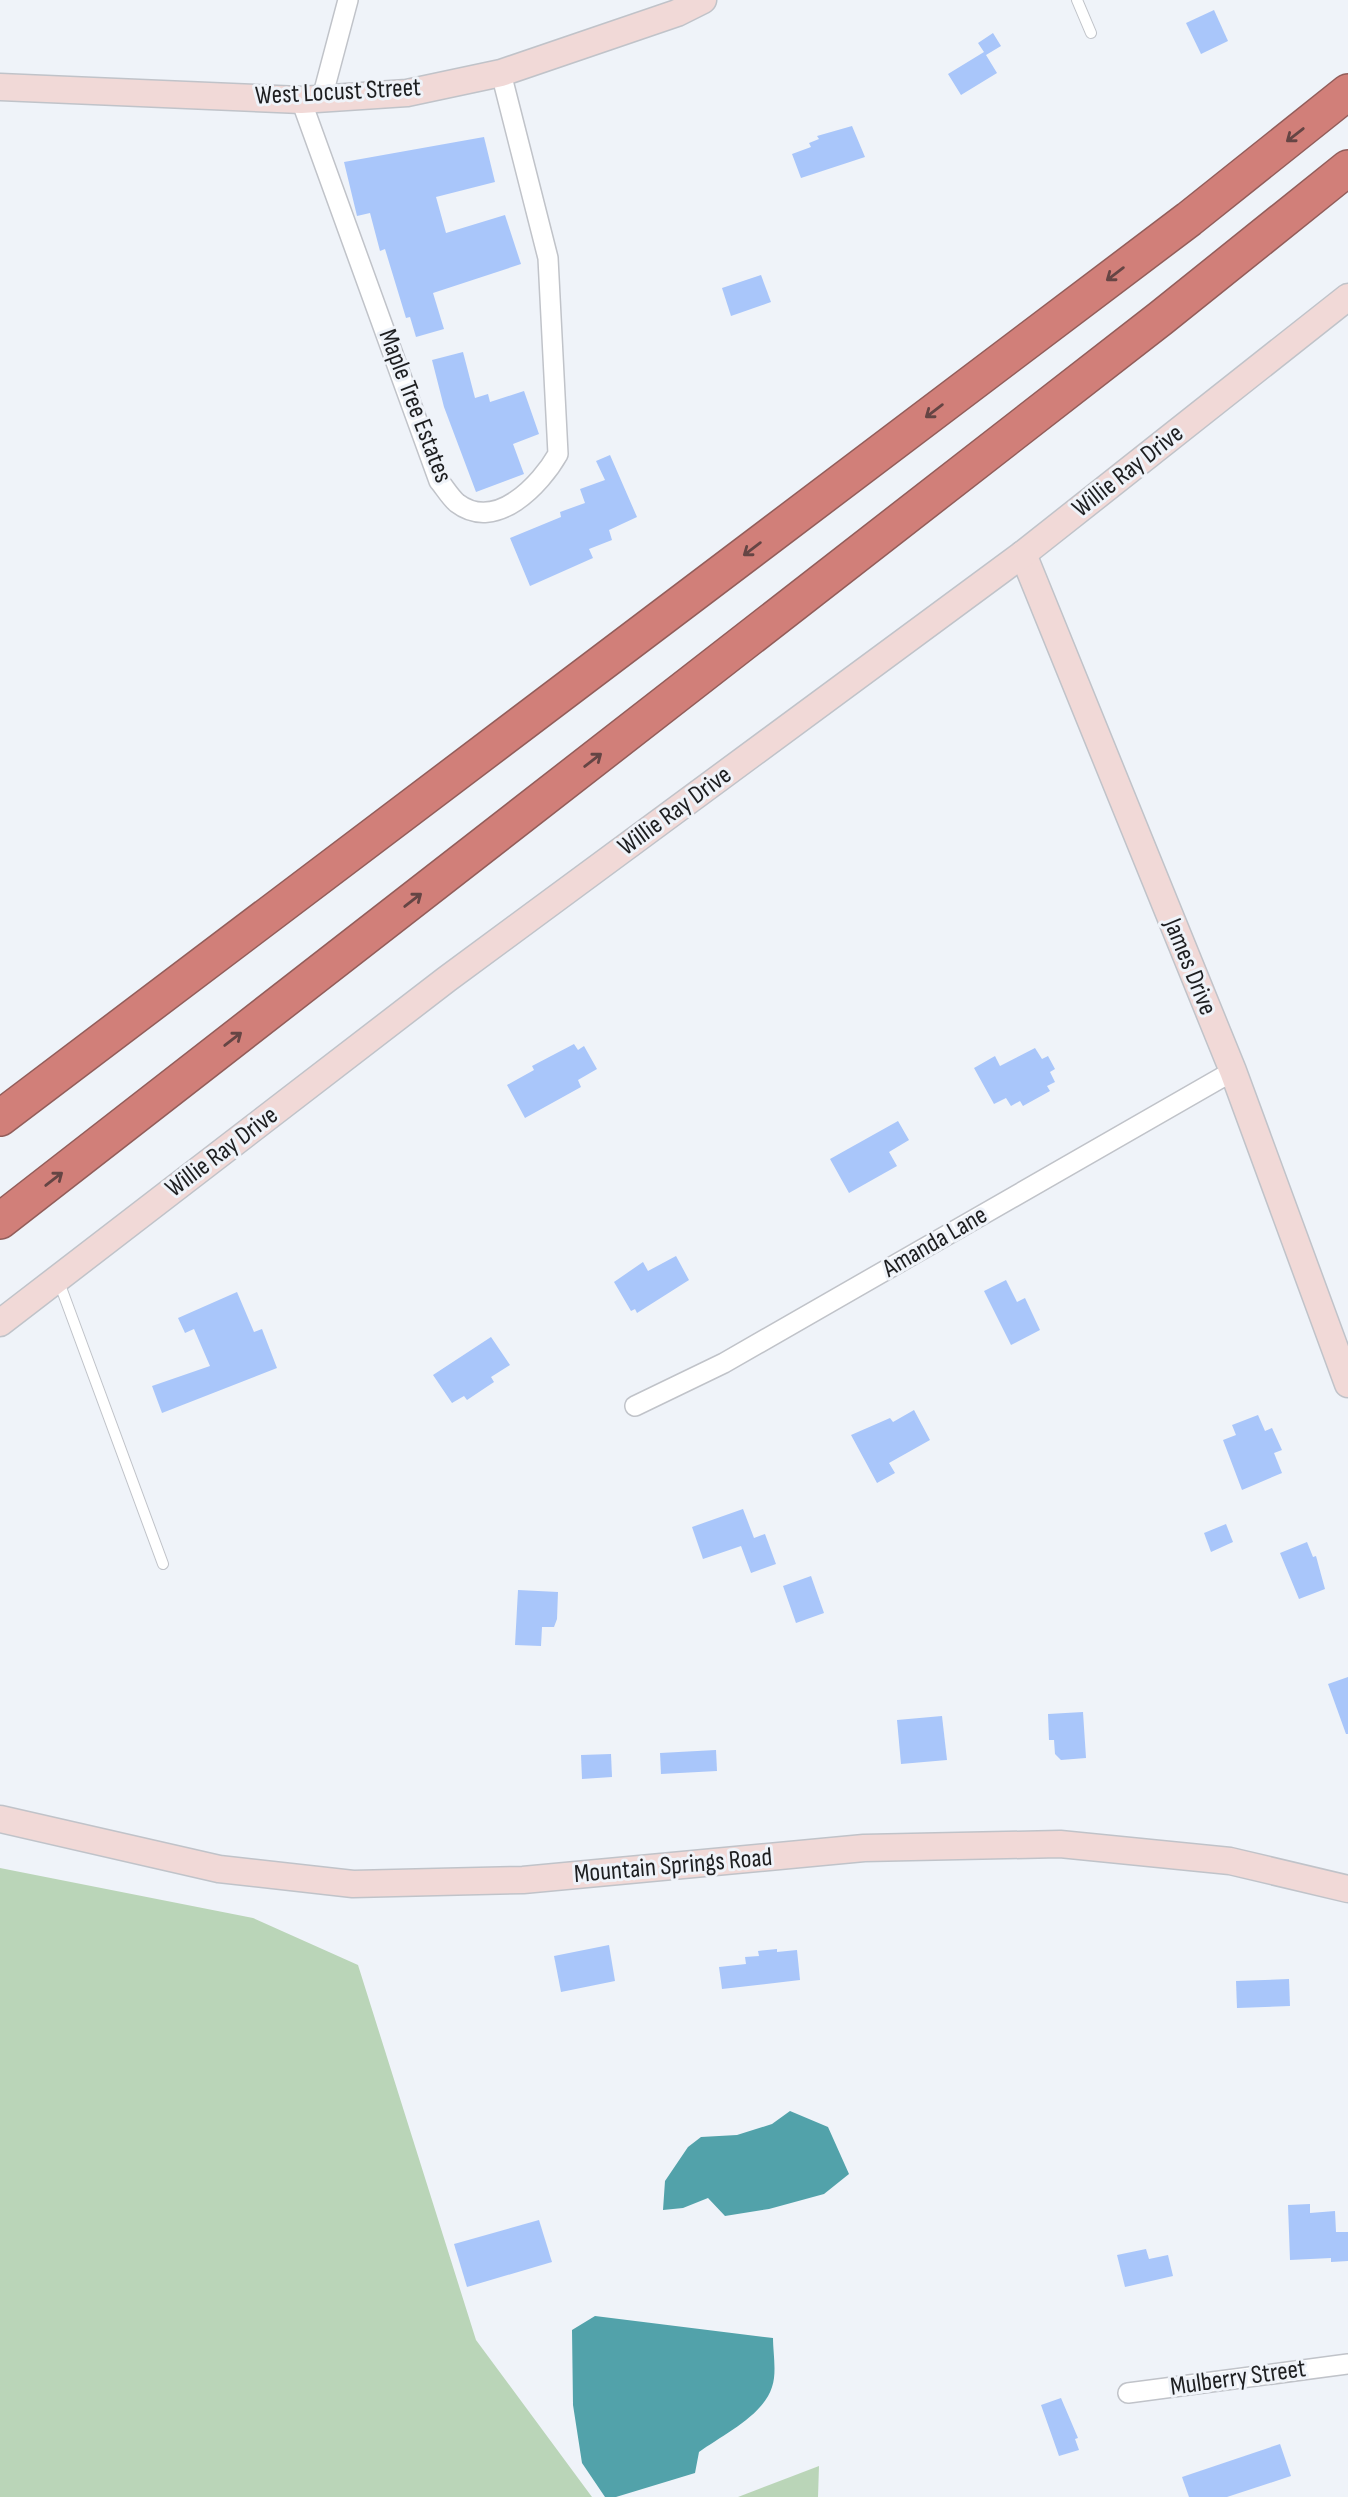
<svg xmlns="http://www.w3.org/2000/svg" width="1348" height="2497" font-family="'Sofia Sans Condensed',sans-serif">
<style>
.green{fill:#bad5b8}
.water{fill:#52a2aa}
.building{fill:#a9c6fa}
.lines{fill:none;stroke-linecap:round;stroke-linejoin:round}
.lane-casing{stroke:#c0c3c9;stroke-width:12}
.street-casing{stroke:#c0c3c9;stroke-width:22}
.secondary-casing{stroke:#c0c3c9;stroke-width:29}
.highway-casing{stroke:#925d5a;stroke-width:38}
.lane{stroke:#fff;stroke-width:10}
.street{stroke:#fff;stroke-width:19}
.secondary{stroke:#f1d9d7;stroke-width:26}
.highway{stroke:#d17f79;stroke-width:35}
.oneway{stroke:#654544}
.labels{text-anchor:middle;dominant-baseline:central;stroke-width:6;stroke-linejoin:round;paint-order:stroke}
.street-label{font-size:26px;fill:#1d1e20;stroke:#eff3f9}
</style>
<rect width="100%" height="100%" fill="#eff3f9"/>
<g class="green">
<polygon points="0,1868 253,1918 358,1965 476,2340 592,2497 0,2497"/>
<polygon points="819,2466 818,2497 738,2497"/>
</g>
<g class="water">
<polygon points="790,2111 828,2127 849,2174 824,2194 769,2209 725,2216 708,2198 683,2208 663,2210 665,2181 688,2147 701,2137 737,2135 772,2124"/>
<path d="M595 2316 773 2338C773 2352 777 2373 772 2387 763 2416 722 2435 699 2452L695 2473 616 2497H605L582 2463 573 2405 572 2330Z"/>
</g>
<g class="building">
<polygon points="1214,10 1228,41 1201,54 1186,23"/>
<polygon points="993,33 1001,46 986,55 997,73 961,95 948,74 984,52 978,43"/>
<polygon points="852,126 865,157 801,178 792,154 811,147 809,143 819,139 817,136"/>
<polygon points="484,137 495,182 436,197 446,233 505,215 521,264 433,293 444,329 416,337 410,317 406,318 385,249 380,251 370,213 357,216 344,162"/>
<polygon points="761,275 771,302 731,316 722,288"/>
<polygon points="463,352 475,398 488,394 490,402 524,391 539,434 513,444 524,474 476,492 444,407 432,360"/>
<polygon points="610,455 637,517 609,530 612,540 589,549 593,558 530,586 510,538 561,517 560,512 585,503 580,489 605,480 596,461"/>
<polygon points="574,1044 578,1050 584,1046 597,1069 578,1080 581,1087 525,1118 507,1085 534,1070 532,1066"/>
<polygon points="1035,1048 1042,1059 1048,1056 1055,1069 1050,1072 1055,1082 1047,1086 1050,1091 1023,1106 1020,1101 1011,1106 1006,1098 994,1104 974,1068 995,1056 1000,1066"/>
<polygon points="898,1121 909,1140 889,1152 897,1166 849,1193 830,1159"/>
<polygon points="676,1256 689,1280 637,1313 635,1309 631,1311 614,1282 643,1262 648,1271"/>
<polygon points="1006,1280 1017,1302 1025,1298 1040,1330 1011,1345 984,1291"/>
<polygon points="237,1292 254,1332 262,1329 277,1368 162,1413 152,1386 210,1366 194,1329 185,1333 178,1318"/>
<polygon points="491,1337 510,1365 491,1377 494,1382 467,1400 464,1396 452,1403 433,1375"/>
<polygon points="914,1410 930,1440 889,1463 895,1473 877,1483 851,1435 890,1418 893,1422"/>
<polygon points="1258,1415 1265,1431 1272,1428 1282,1450 1274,1453 1282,1473 1242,1490 1223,1440 1236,1435 1232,1425"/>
<polygon points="743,1509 754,1538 765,1534 776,1564 751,1573 741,1546 703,1559 692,1527"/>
<polygon points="1226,1524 1233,1542 1211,1552 1204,1533"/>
<polygon points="1307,1542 1313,1557 1316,1556 1325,1589 1299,1599 1280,1553"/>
<polygon points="811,1576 824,1613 796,1623 783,1586"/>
<polygon points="518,1590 558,1592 557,1619 554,1627 542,1627 541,1646 515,1645"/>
<polygon points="1348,1677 1348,1734 1346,1734 1328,1684"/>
<polygon points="1083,1712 1086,1758 1061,1760 1055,1754 1054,1740 1049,1740 1048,1714"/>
<polygon points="942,1716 947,1760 901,1764 897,1720"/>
<polygon points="716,1750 717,1771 661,1774 660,1753"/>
<polygon points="611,1754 612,1777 582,1779 581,1755"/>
<polygon points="609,1945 615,1981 561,1992 554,1956"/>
<polygon points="777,1949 777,1952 797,1950 800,1980 722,1989 719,1967 746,1964 745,1957 759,1956 758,1951"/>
<polygon points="1289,1979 1290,2006 1237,2008 1236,1981"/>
<polygon points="1310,2204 1310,2213 1335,2211 1336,2232 1348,2232 1348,2261 1331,2262 1331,2258 1290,2260 1288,2205"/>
<polygon points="539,2220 552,2262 467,2287 454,2244"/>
<polygon points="1146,2249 1149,2259 1168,2255 1173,2276 1125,2287 1117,2255"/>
<polygon points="1061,2398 1078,2438 1075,2439 1079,2450 1059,2456 1041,2405"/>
<polygon points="1280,2444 1291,2476 1227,2497 1189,2497 1182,2477"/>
</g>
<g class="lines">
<g class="lane-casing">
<g id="lane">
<polyline points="1077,0 1091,33"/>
<polyline points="59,1282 163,1564"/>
</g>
</g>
<g class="street-casing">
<g id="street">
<polyline points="322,98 348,0"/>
<path d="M301 100 439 481C445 488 450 497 457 503 496 533 541 484 558 454L548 258 501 73"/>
<polyline points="635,1406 724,1363 1233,1071"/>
<polyline points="1128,2393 1348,2364"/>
</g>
</g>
<g class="secondary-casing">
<g id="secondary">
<polyline points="0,87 301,100 407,93 501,73 677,13 703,0"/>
<polyline points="1023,554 1233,1071 1348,1384"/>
<polyline points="0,1323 447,979 1023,554 1348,297"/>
<polyline points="0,1819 219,1869 353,1884 523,1880 864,1848 1060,1844 1230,1861 1348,1889"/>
</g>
</g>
<g class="highway-casing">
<g id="highway">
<polyline points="0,1118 1189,219 1348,92"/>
<polyline points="0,1221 1161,318 1348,168"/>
</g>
</g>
<use href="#lane" class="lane"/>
<use href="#street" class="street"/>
<use href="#secondary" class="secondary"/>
<use href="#highway" class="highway"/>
</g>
<defs><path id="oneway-shaft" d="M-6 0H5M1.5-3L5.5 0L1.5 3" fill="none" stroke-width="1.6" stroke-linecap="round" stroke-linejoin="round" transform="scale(1.75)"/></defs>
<g class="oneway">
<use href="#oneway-shaft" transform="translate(1295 135) rotate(142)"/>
<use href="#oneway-shaft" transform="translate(1115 274) rotate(143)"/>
<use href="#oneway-shaft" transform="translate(934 411) rotate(143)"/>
<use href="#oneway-shaft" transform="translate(752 549) rotate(143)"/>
<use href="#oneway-shaft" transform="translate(593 760) rotate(-38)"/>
<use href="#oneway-shaft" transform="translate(413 900) rotate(-38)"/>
<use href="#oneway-shaft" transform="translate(233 1039) rotate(-38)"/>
<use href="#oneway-shaft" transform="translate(54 1179) rotate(-38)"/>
</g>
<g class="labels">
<g class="street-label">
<text transform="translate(338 92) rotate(-3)">West Locust Street</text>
<text transform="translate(415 406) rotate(69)">Maple Tree Estates</text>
<text transform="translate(1128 471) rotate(-38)">Willie Ray Drive</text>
<text transform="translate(675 811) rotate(-36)">Willie Ray Drive</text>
<text transform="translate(1190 967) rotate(68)">James Drive</text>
<text transform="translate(222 1152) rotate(-37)">Willie Ray Drive</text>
<text transform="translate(935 1242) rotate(-30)">Amanda Lane</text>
<text transform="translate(673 1866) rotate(-5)">Mountain Springs Road</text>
<text transform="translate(1238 2378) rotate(-8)">Mulberry Street</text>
</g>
</g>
</svg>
